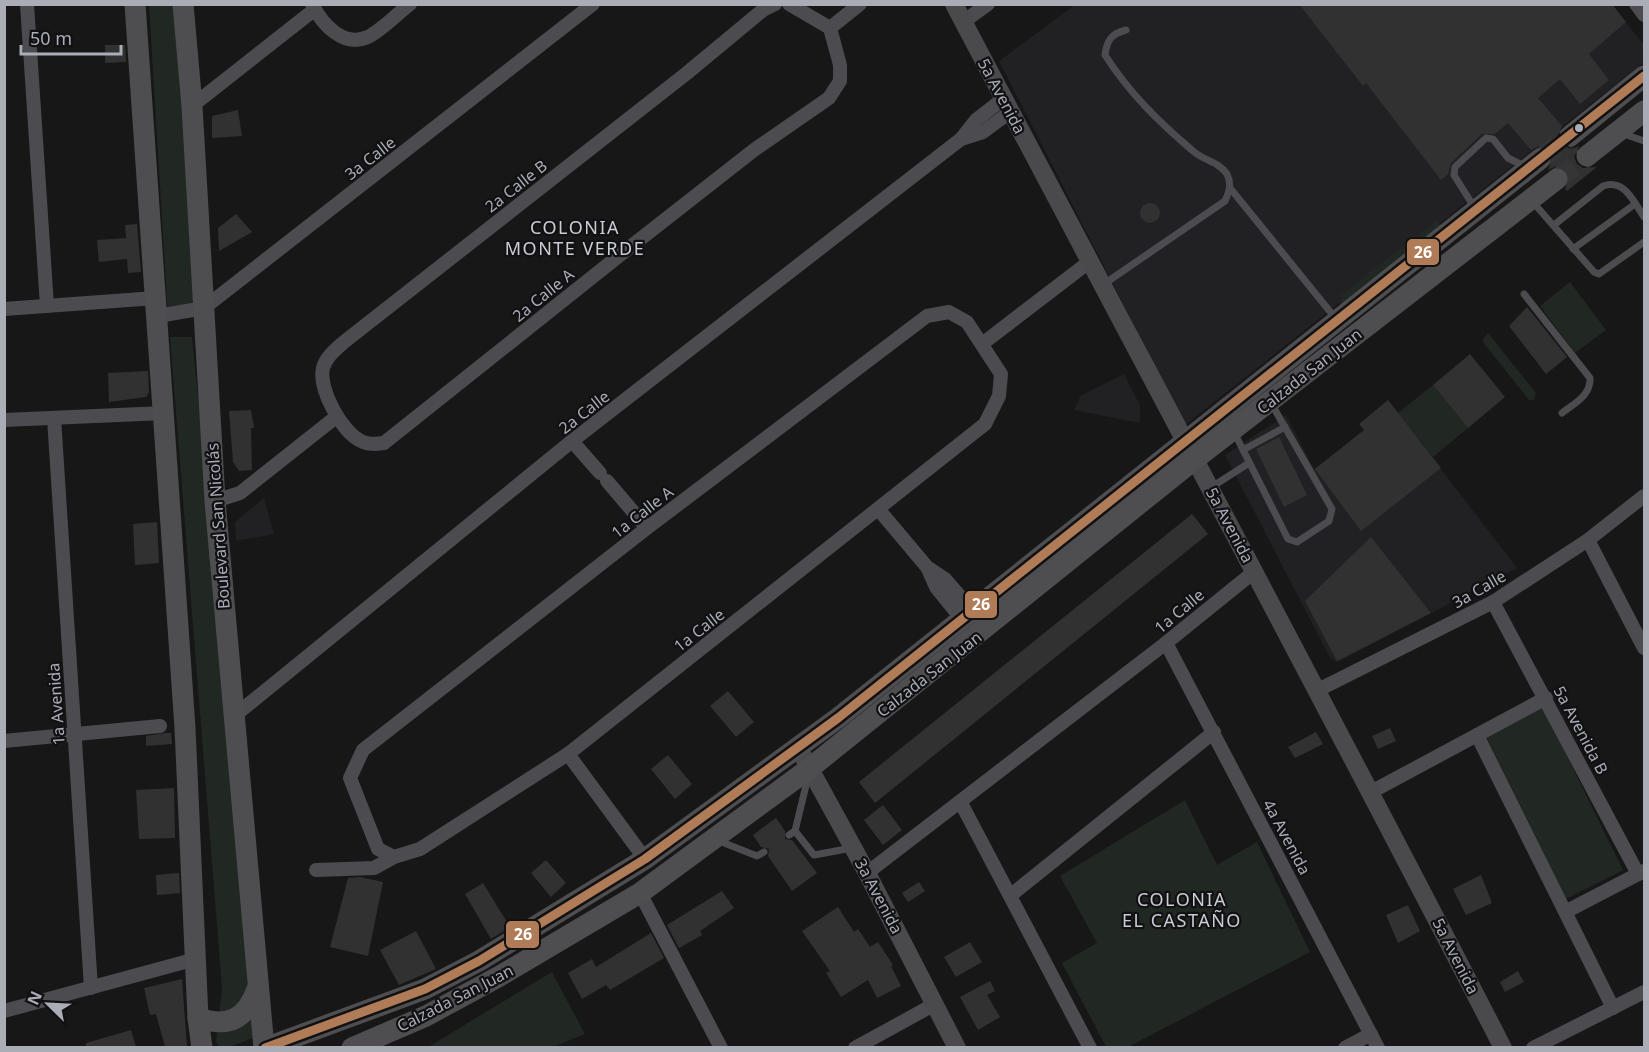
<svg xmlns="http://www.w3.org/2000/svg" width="1649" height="1052" font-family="'Noto Sans',sans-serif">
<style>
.built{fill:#212123}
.green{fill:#212722}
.building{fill:#313132}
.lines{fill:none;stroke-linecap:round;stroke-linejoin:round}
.primary-tunnel{stroke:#343537;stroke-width:21;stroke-dasharray:21 10;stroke-linecap:butt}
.lane{stroke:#4c4c50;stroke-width:7}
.street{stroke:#4c4c50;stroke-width:14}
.secondary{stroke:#4a4a4d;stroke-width:18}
.primary{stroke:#4e4e51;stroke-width:21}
.bus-1-casing{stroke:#111113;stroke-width:14}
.bus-1{stroke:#b07c57;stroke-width:9}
.bus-dot{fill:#aaacb6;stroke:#111113;stroke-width:2}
.labels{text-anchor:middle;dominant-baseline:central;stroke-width:4.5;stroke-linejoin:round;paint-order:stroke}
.street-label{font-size:16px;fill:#aaacb6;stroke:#111113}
.neighbourhood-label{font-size:18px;letter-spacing:1.5px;fill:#caccd3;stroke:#111113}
.line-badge{stroke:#111113;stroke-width:2}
.badge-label{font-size:16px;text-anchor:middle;font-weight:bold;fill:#fff}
</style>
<rect width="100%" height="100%" fill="#171717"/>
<g class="built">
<polygon points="1076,4 1612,5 1644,45 1644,62 1185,425 999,61"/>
<polygon points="1124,374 1140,405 1140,423 1074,410 1080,396"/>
<polygon points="1388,400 1517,568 1338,662 1330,658 1225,455 1286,415 1314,469 1364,431"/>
<polygon points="264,498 274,534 236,541 235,522"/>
</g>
<g class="green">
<polygon points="149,5 177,5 197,315 168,318"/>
<polygon points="1437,220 1444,229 1340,310 1341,295"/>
<polygon points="1570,282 1606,330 1575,353 1540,306"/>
<polygon points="1488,333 1536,393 1534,400 1529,400 1482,341"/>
<polygon points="170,337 192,337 263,1034 230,1047 219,1047 216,1041 222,988"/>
<polygon points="1433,385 1468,428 1433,457 1398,413"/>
<polygon points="1543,707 1623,870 1566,899 1486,736"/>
<polygon points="1185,800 1217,865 1257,842 1310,952 1128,1047 1106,1047 1062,963 1097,943 1060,876"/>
<polygon points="552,972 585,1034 553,1047 428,1047"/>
</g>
<g class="building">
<polygon points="1299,4 1612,4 1626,22 1589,54 1609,80 1580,104 1560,79 1538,98 1562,126 1557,137 1561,144 1571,149 1579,146 1574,157 1577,164 1583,168 1597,167 1567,191 1565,189 1570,178 1567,171 1556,166 1548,170 1553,158 1550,151 1539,146 1531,150 1508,123 1495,134 1482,134 1451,163 1448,174 1441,180 1366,83 1363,86"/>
<polygon points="105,45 125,45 126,62 105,63"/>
<polygon points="238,110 242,136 212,138 212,116"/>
<circle cx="1150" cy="213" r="10"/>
<polygon points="236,214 252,232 219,251 218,228"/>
<polygon points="137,224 141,272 128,273 127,259 99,262 97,240 126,238 125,225"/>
<polygon points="1527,307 1567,357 1546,374 1509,326"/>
<polygon points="1470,354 1505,397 1468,428 1433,385"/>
<polygon points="148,371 149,392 146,397 109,402 108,373"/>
<polygon points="1388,400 1441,468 1361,531 1315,469 1364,430 1359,424"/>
<polygon points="251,410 254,428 251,428 252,470 239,471 233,462 229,411"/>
<polygon points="1279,437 1307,495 1284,507 1256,449"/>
<polygon points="1192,514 1208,534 875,803 859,782"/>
<polygon points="157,522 159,563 135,565 133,524"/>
<polygon points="1371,537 1431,613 1337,661 1305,601"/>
<polygon points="728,691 754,722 736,737 710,706"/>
<polygon points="1390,728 1396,741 1378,749 1372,736"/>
<polygon points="1316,732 1323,744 1295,758 1288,747"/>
<polygon points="165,733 171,733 172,744 146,746 146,736"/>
<polygon points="668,755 692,784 675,799 651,769"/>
<polygon points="174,788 175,838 139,839 136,790"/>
<polygon points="883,805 902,830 883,845 864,820"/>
<polygon points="776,818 785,831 785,839 792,840 817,873 792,891 768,856 769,849 761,847 753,835"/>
<polygon points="546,860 566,883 551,897 531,873"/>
<polygon points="179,873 180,893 157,895 156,875"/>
<polygon points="1481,875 1492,903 1466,915 1453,889"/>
<polygon points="360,877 383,882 368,956 330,947 348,878"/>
<polygon points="919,882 925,891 908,902 902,893"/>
<polygon points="483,883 510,927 491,939 465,894"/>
<polygon points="722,891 734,908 700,931 702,935 679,948 667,925"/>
<polygon points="1408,905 1420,931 1398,943 1386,915"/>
<polygon points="838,907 854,932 858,929 870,947 878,942 893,965 891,966 901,986 877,998 868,980 841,997 826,973 830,971 802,931"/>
<polygon points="416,931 436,969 399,985 380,950"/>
<polygon points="651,933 664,958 610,990 606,985 582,999 568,973 592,959 596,967"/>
<polygon points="970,942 982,962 956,977 944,957"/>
<polygon points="1518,971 1524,982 1505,992 1500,982"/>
<polygon points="182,979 187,1047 165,1047 156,1014 150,1015 144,988"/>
<polygon points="990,981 995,991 987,995 1000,1017 978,1030 960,997"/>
<polygon points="131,1030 136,1047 86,1047 86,1043"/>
</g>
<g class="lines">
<g class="primary-tunnel">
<polyline points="1540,159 1570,136"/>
<polyline points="1557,179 1587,156"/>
</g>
<g class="lane">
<polyline points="1624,134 1644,141"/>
<polyline points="1230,188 1336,319"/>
<polyline points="1531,200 1594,272 1599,274 1644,242"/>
<polyline points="1474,207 1454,175 1455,167 1486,138 1493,139 1508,158 1524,166"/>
<path d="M1554 225 1603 186C1624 178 1634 202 1644 217"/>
<polyline points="1573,249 1635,204"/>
<path d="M1104 284 1225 201C1229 192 1232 184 1227 174 1218 161 1204 161 1193 151 1159 122 1129 93 1105 55 1107 40 1111 34 1126 30"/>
<path d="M1524 294 1590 378C1591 395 1575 403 1562 413"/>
<polyline points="1234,432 1288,539 1297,542 1329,521 1332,509 1271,403"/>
<polyline points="1243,450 1285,427"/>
<polyline points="1210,488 1249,463"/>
<polyline points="795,831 814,855 852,848"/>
<polyline points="789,835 795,831 808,777"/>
<polyline points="719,841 757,856 764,852"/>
</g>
<g class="street">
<polyline points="27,4 47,306"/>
<path d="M312 4C322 24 343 48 368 37 382 30 397 14 410 4"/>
<path d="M775 4 763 10 687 73 344 342C336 349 326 357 323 368 318 389 342 432 361 441 368 445 376 444 384 443L620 255 754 150 829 98 840 81V65L830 28"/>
<polyline points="789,4 830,28"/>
<polyline points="1636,4 1644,15"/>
<polyline points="963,22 988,4"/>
<polyline points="830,28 860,4"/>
<polyline points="192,106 314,10"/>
<polyline points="961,139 983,132 1010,112"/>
<polyline points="4,309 156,298"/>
<polyline points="158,316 204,308 593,4"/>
<polyline points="982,344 1089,262"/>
<polyline points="54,418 91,988"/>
<polyline points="4,420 164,413"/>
<polyline points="572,441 600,473"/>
<polyline points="607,481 647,528"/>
<polyline points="215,501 240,493 336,417"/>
<polyline points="879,510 927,567 945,579 972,610"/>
<polyline points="1588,540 1644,648"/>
<polyline points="928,569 936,587 961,618"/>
<polyline points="1493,602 1638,874"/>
<polyline points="1166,643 1378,1048"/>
<polyline points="1318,690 1493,602 1588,540 1644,496"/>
<polyline points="233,717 572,441 961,139 976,120 1003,99"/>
<polyline points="1477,735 1613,1008"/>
<polyline points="4,741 160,726"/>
<polyline points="568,754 645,859"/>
<polyline points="1371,792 1546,698"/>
<polyline points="961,803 1090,1048"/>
<polyline points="316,870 374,868 394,857 420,849 568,754 985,424 999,396 1001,374 967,322 949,312 927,316 647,528 363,750 350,778 378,849 394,857"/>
<polyline points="867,873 1166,643 1255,571"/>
<polyline points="640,893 721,1048"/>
<polyline points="1011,895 1214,732"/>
<polyline points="1567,911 1644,871"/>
<polyline points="4,1011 196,959"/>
<polyline points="855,1048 935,1004"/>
<polyline points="1345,1048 1371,1034"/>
<polyline points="1533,1048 1644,992"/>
</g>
<g class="secondary">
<path d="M954 4C1137 352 1323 698 1503 1048"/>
<polyline points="798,747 867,873 957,1048"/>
</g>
<g class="primary">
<polyline points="135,4 185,728 198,1018 202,1048"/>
<polyline points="183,4 192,106 215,501 264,1048"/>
<polyline points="1570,136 1644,76"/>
<polyline points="1587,156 1644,111"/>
<path d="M198 1018C229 1028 246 1019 257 989"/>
<polyline points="265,1048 425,989 479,961 645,859 838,718 1540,159"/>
<polyline points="352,1048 426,1016 498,977 640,893 810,768 1195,459 1557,179"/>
</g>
<g class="bus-1-casing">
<polyline id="bus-1" points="265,1048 425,989 479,961 645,859 838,718 1644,76"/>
</g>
<use href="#bus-1" class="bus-1"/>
</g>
<circle class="bus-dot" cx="1579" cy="128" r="5"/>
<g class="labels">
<g class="street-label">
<text transform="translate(1002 96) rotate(62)">5a Avenida</text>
<text transform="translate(370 158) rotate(-38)">3a Calle</text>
<text transform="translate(516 186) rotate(-38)">2a Calle B</text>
<text transform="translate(543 295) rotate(-39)">2a Calle A</text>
<text transform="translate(1309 371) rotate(-38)">Calzada San Juan</text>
<text transform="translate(584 412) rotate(-38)">2a Calle</text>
<text transform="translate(642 512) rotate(-38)">1a Calle A</text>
<text transform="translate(1230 525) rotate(62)">5a Avenida</text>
<text transform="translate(218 526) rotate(-94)">Boulevard San Nicolás</text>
<text transform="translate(1479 589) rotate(-30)">3a Calle</text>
<text transform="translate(1179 611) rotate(-40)">1a Calle</text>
<text transform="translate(699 630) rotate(-38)">1a Calle</text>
<text transform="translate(929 674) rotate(-38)">Calzada San Juan</text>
<text transform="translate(56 704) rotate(-94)">1a Avenida</text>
<text transform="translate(1581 730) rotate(62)">5a Avenida B</text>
<text transform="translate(1287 837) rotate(62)">4a Avenida</text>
<text transform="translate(879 896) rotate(62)">3a Avenida</text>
<text transform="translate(1456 956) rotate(63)">5a Avenida</text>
<text transform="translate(455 998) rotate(-27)">Calzada San Juan</text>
</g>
<g class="neighbourhood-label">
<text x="575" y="227">COLONIA<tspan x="575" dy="21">MONTE VERDE</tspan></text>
<text x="1182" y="899">COLONIA<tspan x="1182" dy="21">EL CASTAÑO</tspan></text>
</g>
</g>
<g class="line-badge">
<rect x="1406" y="238" width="34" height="28" rx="6" fill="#b07c57"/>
<rect x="964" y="590" width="34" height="29" rx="6" fill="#b07c57"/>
<rect x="505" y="920" width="35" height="29" rx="6" fill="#b07c57"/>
</g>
<g class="badge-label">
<text x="1423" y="258">26</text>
<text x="981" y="610">26</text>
<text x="523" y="940">26</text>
</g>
<rect width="1649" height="1052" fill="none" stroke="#aaacb6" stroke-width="12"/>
<g transform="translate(48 1004) rotate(294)" stroke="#111113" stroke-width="4.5" paint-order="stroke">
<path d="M0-4.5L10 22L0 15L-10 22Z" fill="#aaacb6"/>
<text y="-9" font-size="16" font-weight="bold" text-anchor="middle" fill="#aaacb6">N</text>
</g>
<path d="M21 45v9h100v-9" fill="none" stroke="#aaacb6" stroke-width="3"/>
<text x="30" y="45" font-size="18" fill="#aaacb6" stroke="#111113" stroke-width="4.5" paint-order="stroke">50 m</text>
</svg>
